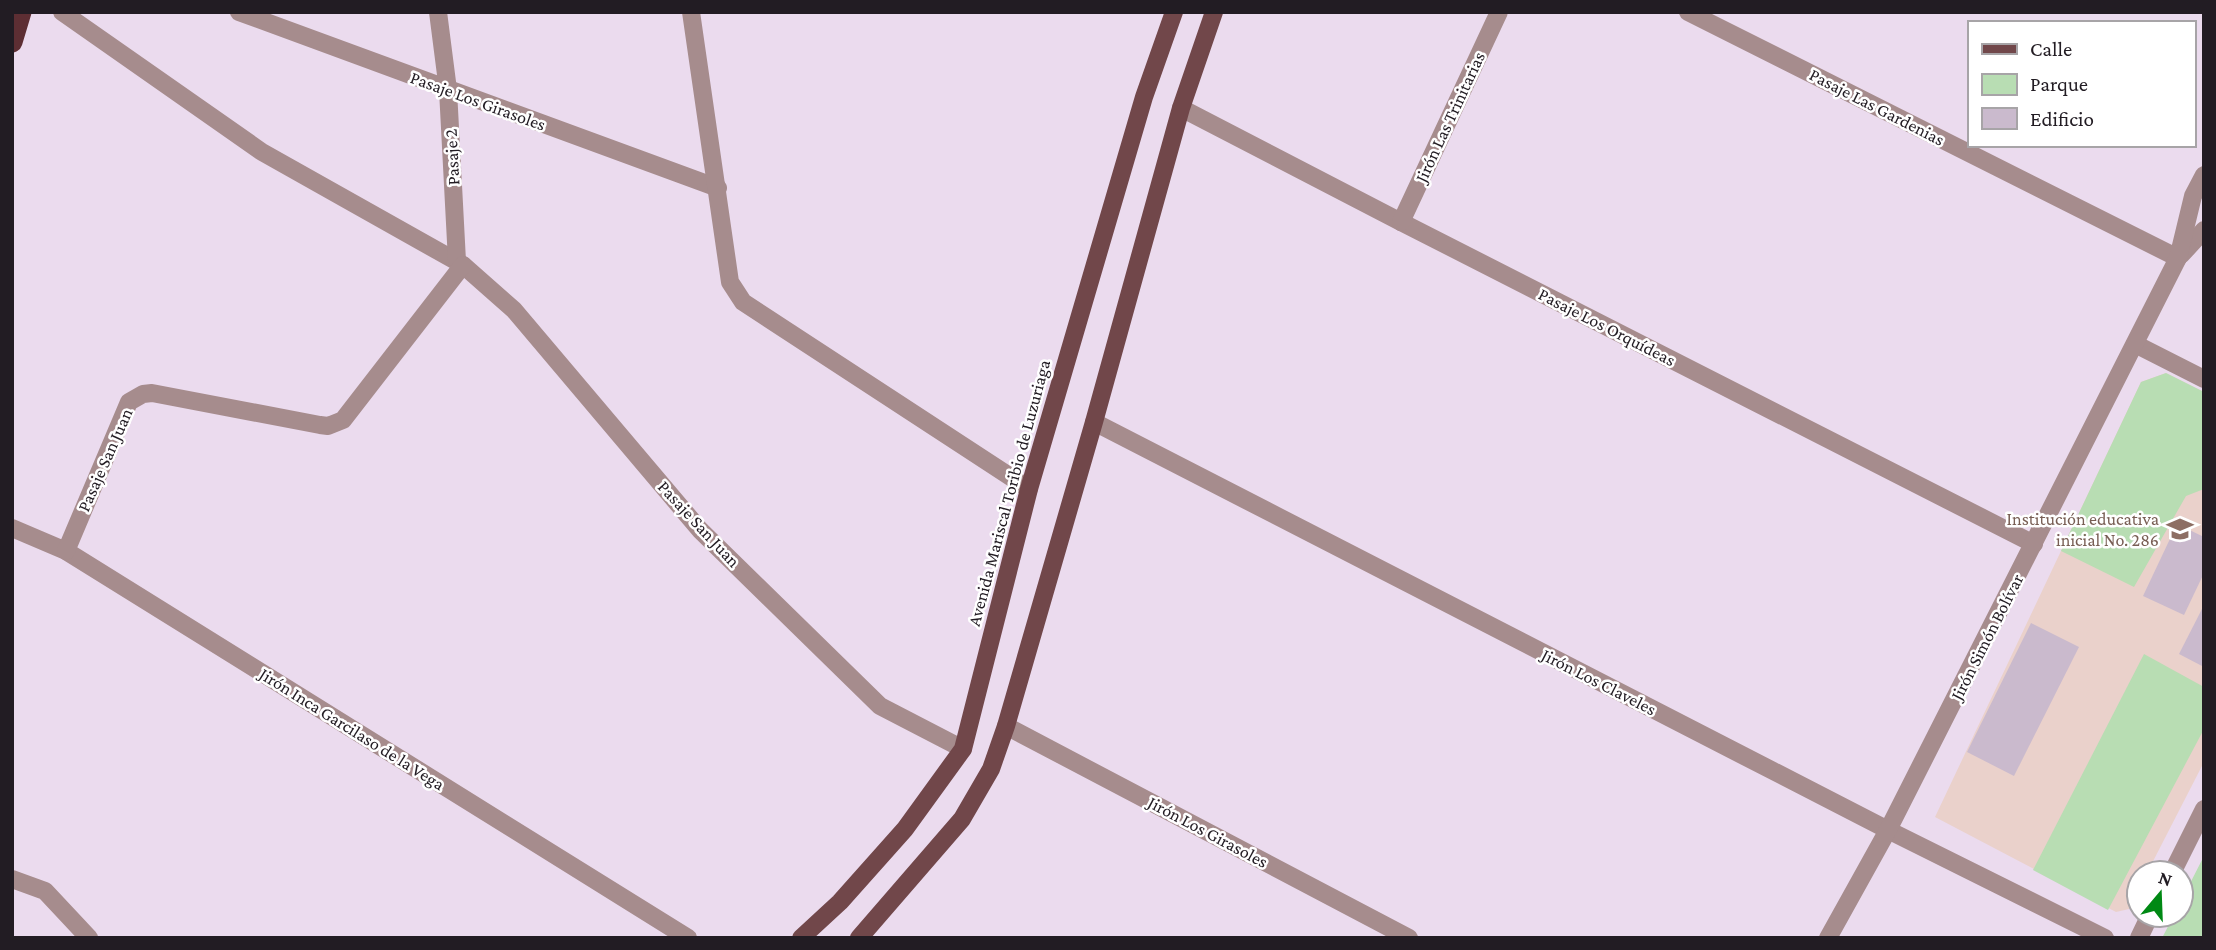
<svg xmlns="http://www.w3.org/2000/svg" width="2216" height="950" font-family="'Crimson Pro',serif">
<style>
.education{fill:#ead1cb}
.green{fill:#b8ddb3}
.building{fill:#cabacd}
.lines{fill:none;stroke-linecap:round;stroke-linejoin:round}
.minor{stroke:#a68c8d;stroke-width:18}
.major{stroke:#71474a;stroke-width:18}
.highway{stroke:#5d2e33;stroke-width:21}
.labels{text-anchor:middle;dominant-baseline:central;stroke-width:5;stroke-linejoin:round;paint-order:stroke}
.street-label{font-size:18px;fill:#221c23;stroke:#fff}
.education-label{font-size:18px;fill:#785e54;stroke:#fff;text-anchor:end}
</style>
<rect width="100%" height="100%" fill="#ebdbee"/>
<polygon class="education" points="2166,373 2204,392 2204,762 2147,873 2139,873 2139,889 2129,909 2116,912 1935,817 2141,382"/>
<g class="green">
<polygon points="2166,373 2204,392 2204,489 2186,496 2134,587 2061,551 2141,382"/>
<polygon points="2144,654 2204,687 2204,729 2108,910 2033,870"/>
<polygon points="2204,856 2204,938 2162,938 2174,915 2181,915 2181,901"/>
</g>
<g class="building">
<polygon points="2177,524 2204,537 2204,573 2184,615 2143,596"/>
<polygon points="2204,605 2204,667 2179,654"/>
<polygon points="2031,623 2079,647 2014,776 1967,752"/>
</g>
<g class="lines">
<g class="minor">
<polyline points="62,12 262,152 463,265 514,310 700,530 880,706 963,749"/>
<polyline points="239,12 718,188"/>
<polyline points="438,12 448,90 457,261"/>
<polyline points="691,12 730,282 743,302 1029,489"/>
<polyline points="1688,12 2178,258"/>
<polyline points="1181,108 1401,222 2034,544"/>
<polyline points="1401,222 1499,12"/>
<polyline points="2181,255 2204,230"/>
<polyline points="2135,344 2204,379"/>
<polyline points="1094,422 1888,830 2105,938"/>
<polyline points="12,528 66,551 688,938"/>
<polyline points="66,551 129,402 143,394 152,393 320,425 328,426 343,420 463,265"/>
<polyline points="1006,726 1409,938"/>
<polyline points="2172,873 2204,809"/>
<polyline points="12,879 45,891 89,938"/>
<polyline points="1828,938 1888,830 2178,258 2193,196 2204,175"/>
<polyline points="2139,938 2150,915"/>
</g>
<g class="major">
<polyline points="801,938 840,902 905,829 963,749 1029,489 1144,97 1174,12"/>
<polyline points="859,938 962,819 991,769 1006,726 1094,422 1181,108 1214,12"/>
</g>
<polyline class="highway" points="12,42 21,12"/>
</g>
<defs>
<g id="school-bare" transform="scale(2.1)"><path d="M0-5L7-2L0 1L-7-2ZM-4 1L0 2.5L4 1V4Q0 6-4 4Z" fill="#8d6e63" stroke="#fff" stroke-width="2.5" paint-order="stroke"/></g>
</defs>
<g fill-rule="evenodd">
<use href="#school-bare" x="2180" y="529"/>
</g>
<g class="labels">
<g class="street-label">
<text transform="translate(478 101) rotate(20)">Pasaje Los Girasoles</text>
<text transform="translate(1877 107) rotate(27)">Pasaje Las Gardenias</text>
<text transform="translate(1450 117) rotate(-65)">Jirón Las Trinitarias</text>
<text transform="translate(452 157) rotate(-93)">Pasaje 2</text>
<text transform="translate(1607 327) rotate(27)">Pasaje Los Orquídeas</text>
<text transform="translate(105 460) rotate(-66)">Pasaje San Juan</text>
<text transform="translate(1009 493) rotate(-75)">Avenida Mariscal Toribio de Luzuriaga</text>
<text transform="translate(699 524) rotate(47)">Pasaje San Juan</text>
<text transform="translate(1987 637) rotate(-63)">Jirón Simón Bolívar</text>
<text transform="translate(1599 682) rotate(27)">Jirón Los Claveles</text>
<text transform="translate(352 729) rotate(32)">Jirón Inca Garcilaso de la Vega</text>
<text transform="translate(1208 832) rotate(28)">Jirón Los Girasoles</text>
</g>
<g class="education-label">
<text x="2159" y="519">Institución educativa<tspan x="2159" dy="21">inicial No. 286</tspan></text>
</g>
</g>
<rect width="2216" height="950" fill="none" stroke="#221c23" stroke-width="28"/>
<rect x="1968" y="21" width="228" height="126" fill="#ffffff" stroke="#a7a4a7" stroke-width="2"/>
<rect x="1982" y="44" width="35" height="10" fill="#71474a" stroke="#a7a4a7" stroke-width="2"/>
<text x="2030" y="56" font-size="21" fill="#221c23">Calle</text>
<rect x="1982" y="74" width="35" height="21" fill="#b8ddb3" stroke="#a7a4a7" stroke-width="2"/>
<text x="2030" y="91" font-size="21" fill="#221c23">Parque</text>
<rect x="1982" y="108" width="35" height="21" fill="#cabacd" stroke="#a7a4a7" stroke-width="2"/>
<text x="2030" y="126" font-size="21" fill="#221c23">Edificio</text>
<g transform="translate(2160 894) rotate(19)"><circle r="33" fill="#ffffff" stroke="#a7a4a7" stroke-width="2"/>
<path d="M0-5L12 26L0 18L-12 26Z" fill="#008914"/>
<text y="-10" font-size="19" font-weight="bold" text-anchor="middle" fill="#221c23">N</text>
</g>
</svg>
